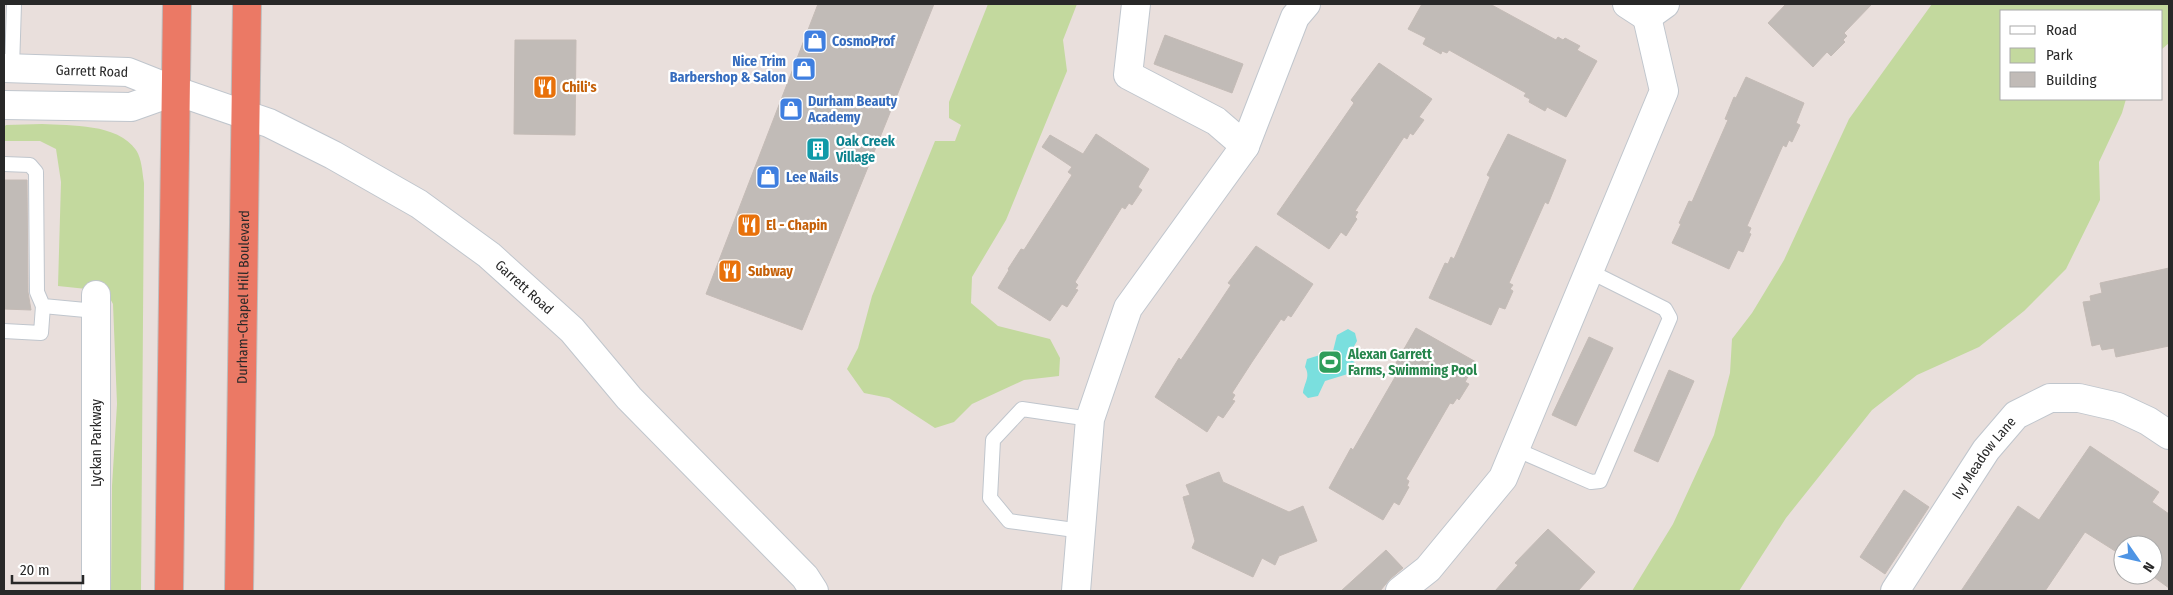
<svg xmlns="http://www.w3.org/2000/svg" width="2173" height="595" font-family="'Fira Sans Condensed',sans-serif">
<style>
.green{fill:#c3d99e}
.water{fill:#7adfde}
.building{fill:#c1bbb7;stroke:#c4bbb6}
.lines{fill:none;stroke-linecap:round;stroke-linejoin:round}
.lane-casing{stroke:#c0c6cd;stroke-width:16}
.street-casing{stroke:#c0c6cd;stroke-width:30}
.secondary-casing{stroke:#c0c6cd;stroke-width:30}
.highway-casing{stroke:#bebebe;stroke-width:30}
.lane{stroke:#fff;stroke-width:14}
.street{stroke:#fff;stroke-width:28}
.secondary{stroke:#fff;stroke-width:28}
.highway{stroke:#eb7965;stroke-width:28}
.labels{text-anchor:middle;dominant-baseline:central;stroke-width:4.5;stroke-linejoin:round;paint-order:stroke}
.shop-label{font-size:14px;font-weight:bold;fill:#366cbe;stroke:#fff;text-anchor:start}
.street-label{font-size:14px;fill:#282828;stroke:#fff}
.food-label{font-size:14px;font-weight:bold;fill:#c56008;stroke:#fff;text-anchor:start}
.culture-label{font-size:14px;font-weight:bold;fill:#0d838f;stroke:#fff;text-anchor:start}
.leisure-label{font-size:14px;font-weight:bold;fill:#27864d;stroke:#fff;text-anchor:start}
</style>
<rect width="100%" height="100%" fill="#e9dfdc"/>
<g class="green">
<polygon points="988,4 1077,4 1063,40 1067,71 1006,220 972,277 971,303 998,326 1050,339 1060,358 1059,376 1024,380 972,404 954,422 935,428 889,398 864,393 847,369 858,348 872,296 935,141 955,141 961,125 949,118 949,102"/>
<polygon points="1932,4 2169,4 2169,43 2162,49 2162,11 2002,11 2002,99 2126,99 2122,113 2099,162 2100,200 2066,269 2024,311 1979,347 1917,375 1872,410 1786,518 1739,591 1632,591 1673,524 1714,435 1730,373 1732,339 1752,313 1784,260 1849,119"/>
<path d="M42 124C71 126 117 123 136 150 142 159 142 172 144 183L141 591H111L112 486 117 404 113 304 106 291 58 286 61 182 56 149 40 141H4V127L6 125Z"/>
</g>
<path class="water" d="M1348 329 1355 333 1357 341 1352 350 1355 366 1351 373 1325 381 1318 396 1308 398 1303 393C1304 383 1311 377 1305 367L1307 359 1333 351 1337 335Z"/>
<g class="building">
<polygon points="818,4 934,4 802,330 706,294"/>
<polygon points="1422,4 1490,4 1556,40 1558,37 1563,40 1565,38 1580,46 1577,50 1597,61 1566,117 1547,107 1545,111 1529,102 1530,99 1524,96 1526,93 1449,50 1447,53 1442,51 1441,54 1423,44 1426,38 1408,29"/>
<polygon points="1786,4 1872,4 1844,33 1847,36 1843,40 1845,42 1831,56 1827,52 1813,67 1768,23"/>
<polygon points="1165,35 1243,64 1232,93 1154,64"/>
<polygon points="515,40 576,40 575,135 514,134"/>
<polygon points="1379,63 1432,99 1419,117 1424,120 1413,135 1410,133 1407,139 1404,137 1355,211 1358,212 1355,217 1357,219 1346,236 1341,232 1329,249 1277,214 1354,103 1351,100"/>
<polygon points="1746,77 1804,103 1796,123 1800,125 1792,142 1789,140 1786,147 1783,145 1747,226 1751,228 1749,233 1751,234 1743,252 1738,250 1729,269 1672,243 1681,224 1679,223 1689,201 1692,202 1728,120 1725,119 1734,97 1736,98"/>
<polygon points="1096,134 1149,169 1138,187 1142,190 1132,205 1129,203 1125,209 1122,207 1075,282 1078,285 1075,289 1078,290 1067,307 1062,304 1050,321 998,288 1009,270 1008,269 1021,249 1024,250 1072,175 1068,172 1072,167 1042,147 1050,135 1083,154"/>
<polygon points="1508,134 1566,160 1548,204 1545,202 1509,283 1513,285 1510,289 1513,291 1505,309 1499,307 1491,325 1429,298 1445,263 1448,264 1451,257 1454,259 1490,177 1487,175"/>
<polygon points="4,180 27,180 28,292 31,310 4,309"/>
<polygon points="1256,246 1313,284 1291,317 1288,315 1284,321 1281,319 1252,362 1232,393 1235,395 1232,400 1235,401 1223,418 1218,415 1207,432 1155,397 1179,358 1181,360 1231,285 1228,283"/>
<polygon points="2169,268 2169,346 2116,357 2114,348 2102,350 2100,344 2092,346 2083,302 2091,301 2090,296 2102,293 2100,283"/>
<polygon points="1416,328 1476,362 1465,382 1469,384 1459,400 1457,398 1453,404 1450,403 1406,479 1409,481 1407,486 1409,487 1399,505 1394,502 1383,520 1329,488 1351,448 1353,450 1398,372 1395,370 1398,364 1396,363"/>
<polygon points="1589,337 1613,348 1576,426 1552,415"/>
<polygon points="1669,370 1694,381 1658,462 1634,451"/>
<polygon points="2090,446 2159,492 2152,502 2169,514 2169,588 2151,575 2153,575 2153,545 2123,545 2123,556 2085,532 2045,591 1961,591 2018,506 2039,520"/>
<polygon points="1219,472 1223,482 1289,512 1303,506 1317,541 1279,556 1275,565 1262,558 1253,577 1192,548 1195,541 1183,497 1190,495 1186,485"/>
<polygon points="1904,490 1929,507 1885,574 1860,557"/>
<polygon points="1548,529 1595,572 1578,591 1495,591 1518,565 1515,563"/>
<polygon points="1386,550 1403,568 1390,579 1380,591 1341,591"/>
</g>
<g class="lines">
<g class="lane-casing">
<g id="lane">
<polyline points="12,68 14,4"/>
<polyline points="4,164 30,165 36,172 37,292 43,306 96,311"/>
<polyline points="4,331 41,333 43,306"/>
<polyline points="1515,449 1591,482 1600,481 1670,318 1665,309 1589,271"/>
<polyline points="1082,531 1009,521 990,498 993,440 1022,409 1090,419"/>
</g>
</g>
<g class="street-casing">
<g id="street">
<polyline points="1136,4 1128,75 1216,121 1245,146"/>
<polyline points="1627,4 1647,17 1665,4"/>
<polyline points="96,295 96,591"/>
<polyline points="1076,591 1090,419 1128,308 1245,146 1295,17 1306,4"/>
<polyline points="1400,591 1428,569 1503,478 1664,91 1647,17"/>
<path id="s1" d="M1895 591 1986 450 2016 415 2050 398H2079L2118 407 2148 421 2169 435"/>
</g>
</g>
<g class="secondary-casing">
<g id="secondary">
<path id="s2" d="M4 68 128 72 176 91 269 123 333 155 419 204 489 255 572 330 629 398 805 577 814 591"/>
<polyline points="4,105 131,107 176,91"/>
</g>
</g>
<g class="highway-casing">
<g id="highway">
<polyline points="169,591 177,4"/>
<path id="s3" d="M239 591 247 4"/>
</g>
</g>
<use href="#lane" class="lane"/>
<use href="#street" class="street"/>
<use href="#secondary" class="secondary"/>
<use href="#highway" class="highway"/>
</g>
<defs>
<g id="shop-square" transform="scale(1.25)"><rect x="-9" y="-9" width="18" height="18" rx="4" fill="#3f7fe0" stroke="#fff"/><path d="M-5-2.5h2.3a2.7 3.5 0 0 1 5.4 0H5L5.5 6h-11ZM-1.5-2.5h3a1.5 2.3 0 0 0-3 0Z" fill="#fff"/></g>
<g id="restaurant-square" transform="scale(1.25)"><rect x="-9" y="-9" width="18" height="18" rx="4" fill="#e8710a" stroke="#fff"/><path d="M-5-6h1v4h1v-4h1v4h1v-4h1v5L-1.5 .5V6h-2V.5L-5-1ZM5-6V6H3V1.5H1.5Q1.5-4 5-6Z" fill="#fff"/></g>
<g id="building-square" transform="scale(1.25)"><rect x="-9" y="-9" width="18" height="18" rx="4" fill="#0f9aa8" stroke="#fff"/><path d="M-4-6H4V6H1V3H-1V6H-4ZM-2.5-4.3h1.7v1.8h-1.7ZM.8-4.3h1.7v1.8H.8ZM-2.5-1h1.7V.8h-1.7ZM.8-1h1.7V.8H.8Z" fill="#fff"/></g>
<g id="stadium-square" transform="scale(1.25)"><rect x="-9" y="-9" width="18" height="18" rx="4" fill="#2e9e5b" stroke="#fff"/><path d="M0-5a6.5 5 0 1 0 0 10a6.5 5 0 1 0 0-10ZM-3.5-1.8h7v3.6h-7Z" fill="#fff"/></g>
</defs>
<g fill-rule="evenodd">
<use href="#shop-square" x="815" y="41"/>
<use href="#shop-square" x="804" y="69"/>
<use href="#restaurant-square" x="545" y="87"/>
<use href="#shop-square" x="791" y="109"/>
<use href="#building-square" x="818" y="149"/>
<use href="#shop-square" x="768" y="177"/>
<use href="#restaurant-square" x="749" y="225"/>
<use href="#restaurant-square" x="730" y="271"/>
<use href="#stadium-square" x="1330" y="362"/>
</g>
<g class="labels">
<g class="shop-label">
<text x="832" y="41">CosmoProf</text>
<text x="786" y="61" text-anchor="end">Nice Trim<tspan x="786" dy="16">Barbershop &amp; Salon</tspan></text>
<text x="808" y="101">Durham Beauty<tspan x="808" dy="16">Academy</tspan></text>
<text x="786" y="177">Lee Nails</text>
</g>
<g class="street-label">
<text stroke="none"><textPath href="#s2" startOffset="88">Garrett Road</textPath></text>
<text stroke="none"><textPath href="#s2" startOffset="579">Garrett Road</textPath></text>
<text stroke="none"><textPath href="#s3" startOffset="294">Durham-Chapel Hill Boulevard</textPath></text>
<text transform="translate(96 443) rotate(-90)">Lyckan Parkway</text>
<text stroke="none"><textPath href="#s1" startOffset="160">Ivy Meadow Lane</textPath></text>
</g>
<g class="food-label">
<text x="562" y="87">Chili's</text>
<text x="766" y="225">El - Chapin</text>
<text x="748" y="271">Subway</text>
</g>
<g class="culture-label">
<text x="836" y="141">Oak Creek<tspan x="836" dy="16">Village</tspan></text>
</g>
<g class="leisure-label">
<text x="1348" y="354">Alexan Garrett<tspan x="1348" dy="16">Farms, Swimming Pool</tspan></text>
</g>
</g>
<rect width="2173" height="595" fill="none" stroke="#282828" stroke-width="10"/>
<rect x="2000" y="10" width="162" height="90" fill="#ffffff" stroke="#a9a9a9"/>
<rect x="2010" y="26" width="25" height="8" fill="#ffffff" stroke="#a9a9a9"/>
<text x="2046" y="35" font-size="15" fill="#282828">Road</text>
<rect x="2010" y="48" width="25" height="15" fill="#c3d99e" stroke="#a9a9a9"/>
<text x="2046" y="60" font-size="15" fill="#282828">Park</text>
<rect x="2010" y="72" width="25" height="15" fill="#c1bbb7" stroke="#a9a9a9"/>
<text x="2046" y="85" font-size="15" fill="#282828">Building</text>
<g transform="translate(2138 560) rotate(124)"><circle r="24" fill="#ffffff" stroke="#a9a9a9"/>
<path d="M0-4L9 19L0 12L-9 19Z" fill="#4e94e4"/>
<text y="-8" font-size="14" font-weight="bold" text-anchor="middle" fill="#282828">N</text>
</g>
<path d="M12 575v8h71v-8" fill="none" stroke="#282828" stroke-width="2.5"/>
<text x="20" y="575" font-size="15" fill="#282828" stroke="#ffffff" stroke-width="4" paint-order="stroke">20 m</text>
</svg>
